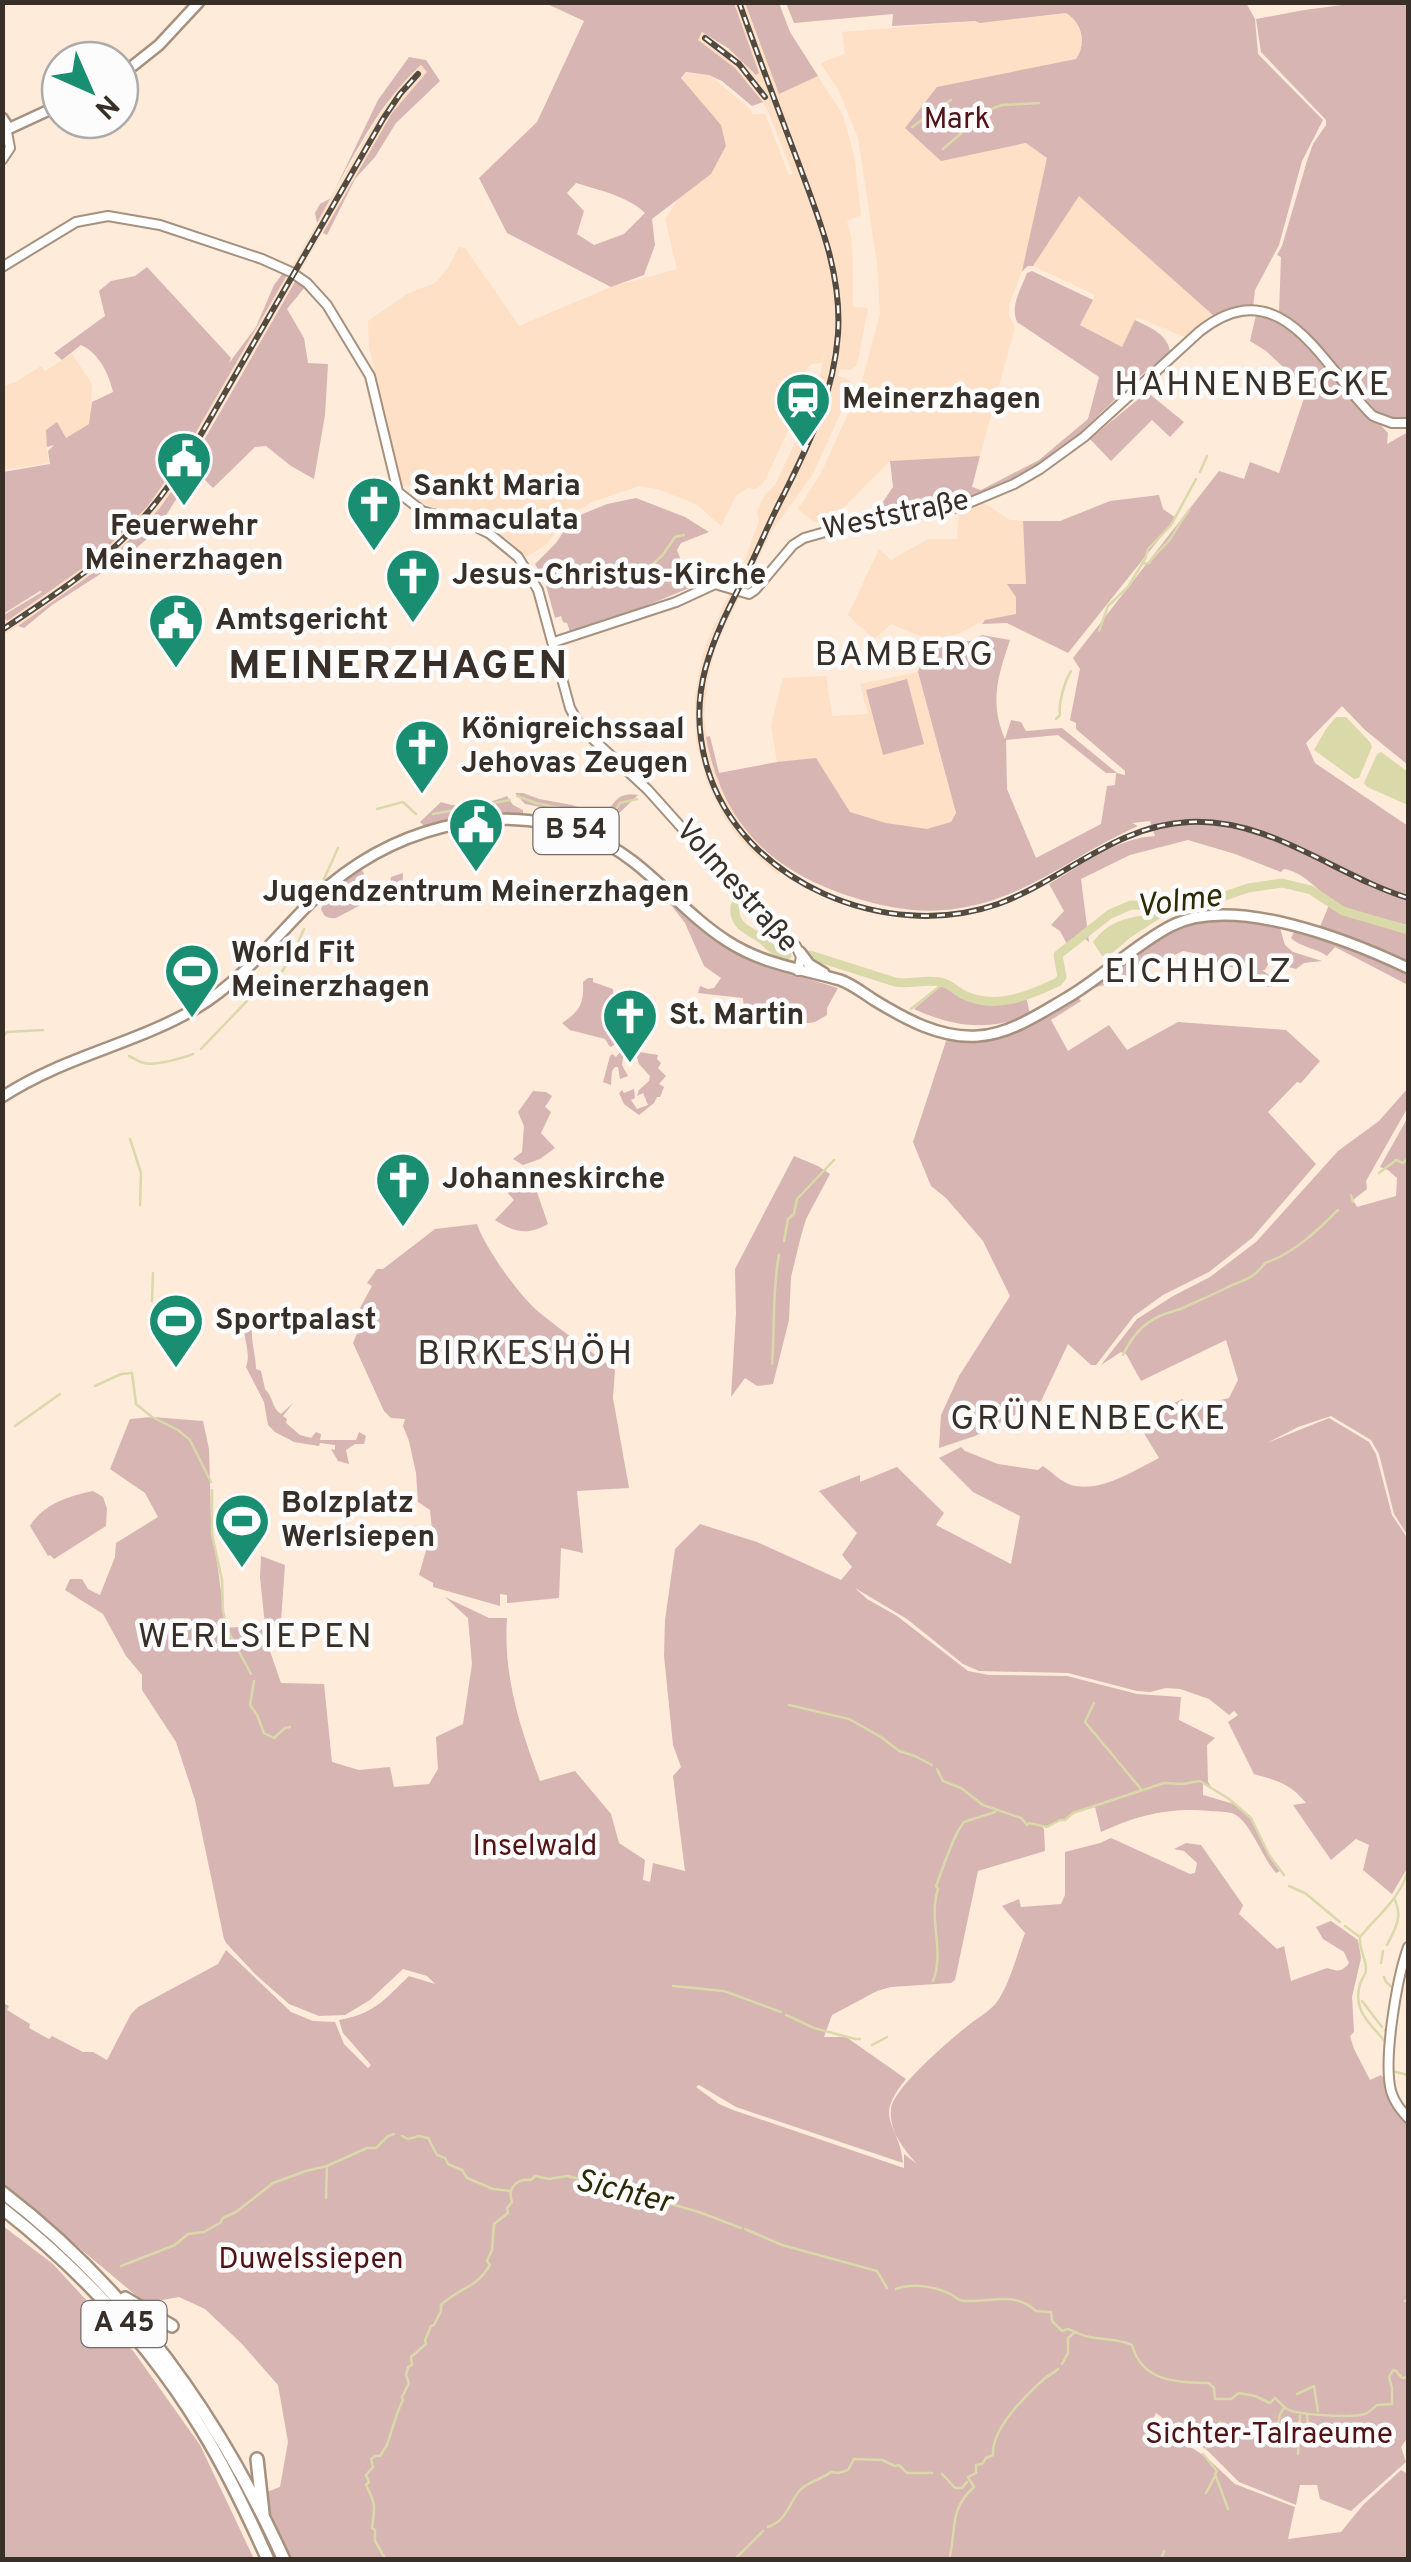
<svg xmlns="http://www.w3.org/2000/svg" width="1411" height="2562" font-family="Overpass,sans-serif">
<style>
.built{fill:#fde0c5}
.green{fill:#d7b5b2;fill-rule:evenodd}
.water{fill:#dad9aa}
.lines{fill:none;stroke-linecap:round;stroke-linejoin:round}
.stream{stroke:#dad9aa;stroke-width:2.5}
.river{stroke:#dad9aa;stroke-width:9}
.secondary-casing{stroke:#a6917e;stroke-width:12}
.primary-casing{stroke:#a6917e;stroke-width:14}
.highway-casing{stroke:#a6917e;stroke-width:16}
.secondary{stroke:#fff;stroke-width:8}
.primary{stroke:#fff;stroke-width:9}
.highway{stroke:#fff;stroke-width:11}
.rail-casing{stroke:#534a40;stroke-width:6}
.rail{stroke:#fcfcfc;stroke-width:2.5;stroke-dasharray:8;stroke-linecap:butt}
.labels{text-anchor:middle;dominant-baseline:central;stroke-width:9;stroke-linejoin:round;paint-order:stroke}
.shield{fill:#fcfcfc;stroke:#736d68;stroke-width:2.5}
.shield-label{font-size:28px;font-weight:bold;fill:#383028}
.park-label{font-size:30px;fill:#511315;stroke:#fcfcfc}
.poi-label{font-size:30px;font-weight:bold;fill:#383028;stroke:#fcfcfc;text-anchor:start}
.street-label{font-size:30px;fill:#383028;stroke:#fcfcfc}
.water-label{font-size:32px;font-style:italic;fill:#2d2b05;stroke:#fcfcfc}
.quarter-label{font-size:35px;letter-spacing:2.5px;fill:#383028;stroke:#fcfcfc}
.district-label{font-size:40px;font-weight:bold;letter-spacing:2.5px;fill:#383028;stroke:#fcfcfc}
</style>
<rect width="100%" height="100%" fill="#feebda"/>
<g class="built">
<polygon points="734,3 745,3 759,43 813,69 843,115 854,155 861,215 847,221 851,236 853,260 853,307 868,308 857,365 850,370 839,369 838,376 851,380 851,390 813,474 771,532 717,643 708,678 704,718 710,756 716,776 742,826 768,854 784,867 778,875 749,849 736,834 725,819 707,782 696,741 695,697 702,657 708,639 743,565 759,521 757,512 765,494 775,485 806,420 821,372 824,352 821,363 811,364 806,370 800,405 764,482 756,489 747,488 736,496 721,526 696,504 657,489 639,486 592,502 569,515 546,545 526,557 507,539 484,525 419,502 416,498 423,492 419,484 398,487 369,346 368,321 407,294 435,283 448,268 459,247 465,248 519,326 611,287 677,269 665,219 679,198 711,174 721,125 682,79 687,73 709,75 750,109 752,114 765,114 789,175 793,174 767,109 758,95 735,68 697,40 703,32 759,73"/>
<polygon points="1066,13 1076,19 1078,24 1082,42 1080,55 942,160 1027,143 1047,158 1022,271 1009,305 1009,315 1015,327 980,456 890,461 830,521 814,522 798,509 821,473 860,388 880,314 877,263 858,138 839,91 821,64 827,60 845,54 842,32 975,21 980,23"/>
<polygon points="421,65 428,72 392,113 174,489 143,528 107,563 3,636 3,624 97,558 133,523 163,487 189,445 374,124 397,89"/>
<polygon points="1078,195 1214,316 1184,337 1137,317 1122,347 1080,325 1095,295 1033,266"/>
<polygon points="72,354 92,384 90,426 46,448 49,463 3,470 3,386 16,382 41,366 45,371"/>
<polygon points="984,503 1010,520 1023,521 1026,584 1008,584 1016,597 1016,614 985,620 958,634 929,640 891,624 874,639 848,615 879,549 891,560 928,539 957,539 959,512"/>
<polygon points="918,672 956,814 951,822 927,830 886,823 849,812 816,759 777,762 771,726 783,678 826,676 832,716 868,714 860,684"/>
</g>
<g class="green">
<path d="M1365 2 1408 3V417C1397 419 1387 417 1377 412L1294 321 1279 312 1281 257 1277 255 1282 246 1307 161 1313 144 1326 125V120L1261 52 1256 19 1304 10Z"/>
<path d="M545 3H734L759 73 756 75 728 48 702 32 698 40 735 68 763 102 752 106 722 81 709 75 686 72 681 78 721 125 726 146 711 174 652 219 655 245 644 275 611 287 507 233 479 178 537 122 584 21ZM576 183C598 190 628 196 645 213L624 234 594 245 577 234 584 211 567 193Z"/>
<polygon points="745,3 779,3 790,32 818,76 779,94"/>
<path d="M786 3H1246L1255 19 1258 54 1323 120 1302 161 1279 245 1255 290 1253 308 1241 305 1214 316 1079 196 1033 266H1028L1022 271 1047 158 1026 143 941 161 905 128 937 87 1076 59C1087 44 1082 22 1066 13L980 23 975 21 892 26 893 14 794 23Z"/>
<path d="M409 57 426 60 440 81 396 123 375 157 355 179 327 235 323 233 392 113 427 72 421 65C374 107 347 170 317 223L315 213 320 204 331 198 378 100Z"/>
<path d="M147 267 231 358 229 363 256 327 274 285 283 273 287 275 177 465 147 507 97 558 7 621 2 616 42 592 40 591 3 614V472L50 464 48 451 54 445 47 447 46 430 57 422 66 438 89 424 92 402 113 392C109 374 99 353 81 345L62 360 54 353 105 316 99 291 111 281 135 276Z"/>
<path d="M1032 271 1093 300 1080 325 1122 347 1135 320C1149 327 1168 334 1170 352L1134 381 1080 433 1044 462 1018 476 965 499 938 506 875 514 893 487 890 461 980 456 972 487 981 490 1039 460 1088 419 1099 377 1017 322C1010 305 1021 289 1027 273Z"/>
<polygon points="296,280 305,287 287,309 304,338 308,363 328,364 325,415 314,479 291,466 266,446 255,447 213,488 200,475 175,501 157,530 124,559 52,605 24,628 18,626 107,563 159,509 188,468"/>
<path d="M1256 315C1297 315 1328 373 1354 401 1364 412 1378 421 1388 433L1387 444 1408 432V765L1365 730 1342 706 1306 743 1315 763 1408 826V925C1387 920 1365 916 1345 908 1323 899 1307 872 1284 869L1281 872 1235 854 1188 840 1130 855 1081 879 1089 942 1080 935 1067 944 1060 931 1051 925 1064 911 1049 884C1082 865 1117 838 1155 836L1150 821 1132 823 1138 826C1087 848 1041 886 987 902 939 916 899 912 852 897 770 871 722 823 706 737L710 736 719 773 777 762 816 758 850 812 886 823 927 829 951 822 956 813 918 672 929 640 970 641 982 635 1010 640C998 676 989 702 1005 739L1011 720 1021 722 1026 731 1062 728 1117 773 1125 775V771L1076 729V723L1070 720 1080 669 1073 658 1219 471 1244 479 1250 462 1279 473 1307 389 1266 351 1250 341ZM1058 735 1106 773H1116L1115 785 1107 786 1101 824 1036 858 1007 789 1006 740Z"/>
<polygon points="1147,392 1184,422 1170,437 1152,420 1111,461 1090,439"/>
<polygon points="1159,495 1163,509 1176,518 1068,653 1007,623 982,624 985,620 1016,614 1016,597 1007,584 1026,584 1023,521 1060,521 1110,501"/>
<polygon points="636,498 685,517 709,532 681,543 677,550 687,576 694,586 641,608 570,632 567,623 563,622 561,616 555,618 545,582 535,564 556,543 570,522 578,516 607,504"/>
<polygon points="907,679 924,744 883,755 866,690"/>
<path d="M523 793 539 799 572 805 600 814C616 808 614 790 638 795L611 821 603 824 576 814 525 804 515 793Z"/>
<path d="M507 796 513 805 523 810V814H481L424 826 420 822 441 802C463 810 487 804 507 796Z"/>
<path d="M362 870 373 890 390 883 391 877 403 873 402 890 395 898 378 896 336 918C328 919 324 917 321 909L323 905 349 878Z"/>
<path d="M653 882C680 908 706 935 739 953 770 970 805 978 838 988L827 1008V1015L815 1022 795 1025 781 1018 744 1010 743 998 698 993 700 986 708 989 714 988 721 978 704 966 685 923Z"/>
<polygon points="1329,905 1340,913 1357,915 1404,933 1406,926 1408,927 1408,964 1319,929"/>
<path d="M1220 921C1240 921 1261 920 1280 928L1285 945 1293 952 1322 961 1304 963 1296 969 1276 964 1277 959 1272 957 1265 970H1262L1276 980 1273 986 1267 987 1269 981C1253 967 1230 970 1211 961L1213 957 1183 951 1119 981 1086 990 1169 932 1185 925Z"/>
<path d="M1294 932 1336 944 1408 972V985L1335 947 1327 956C1316 948 1300 947 1291 938Z"/>
<path d="M588 978H593V982L613 989 615 1012H625L623 1041 610 1047 605 1039 570 1030 562 1023C580 1011 584 1004 583 982Z"/>
<path d="M944 983C975 1002 990 1006 1026 996L1030 1014C990 1032 953 1027 914 1009Z"/>
<polygon points="1077,996 1081,1001 1051,1020 1068,1051 1109,1025 1127,1050 1178,1022 1286,1030 1320,1061 1301,1083 1297,1082 1268,1112 1316,1164 1252,1238 1209,1272 1163,1295 1134,1316 1096,1365 1091,1365 1068,1344 1041,1401 975,1436 939,1448 941,1415 959,1376 1010,1296 983,1241 946,1198 931,1186 913,1142 946,1041 984,1042 1014,1032"/>
<polygon points="620,1049 658,1055 657,1059 661,1063 658,1068 666,1076 659,1084 664,1087 660,1097 657,1097 654,1103 639,1115 624,1104 619,1093 622,1090 624,1093 634,1089 635,1098 631,1100 637,1109 648,1105 643,1093 637,1096 639,1090 649,1081 650,1076 639,1064 637,1057 632,1059 626,1055 623,1057 622,1065 628,1076 620,1079 618,1067 615,1067 612,1071 611,1085 603,1082 610,1056 612,1054 616,1057 621,1051"/>
<path d="M1408 1088V1107L1366 1181 1367 1189 1353 1200 1357 1207 1396 1196 1397 1178 1388 1170 1380 1167 1408 1117V1536L1394 1514 1379 1454 1371 1440 1331 1416 1298 1427 1267 1443 1329 1418 1369 1442 1376 1454 1392 1515 1408 1539V1867L1392 1894 1363 1870 1369 1845 1356 1839 1331 1860 1293 1805 1306 1803C1290 1783 1278 1781 1254 1774L1228 1722 1238 1715 1234 1711 1229 1715 1209 1699 1180 1689 1166 1688 1150 1692 1137 1691 1068 1673 979 1671 963 1664 907 1619 855 1588 867 1599 897 1616 968 1671 989 1675 1067 1676 1137 1694 1181 1697 1179 1720 1215 1738 1207 1745 1208 1782 1212 1788 1203 1784V1795L1234 1804 1251 1818 1269 1855 1280 1871 1276 1873C1263 1859 1250 1821 1234 1814 1228 1811 1216 1812 1210 1811 1169 1807 1138 1815 1101 1832L1095 1807 1073 1813 1065 1820C1056 1819 1051 1827 1042 1827L1044 1829 1045 1851 978 1871 955 1980 951 1983 891 1987 877 1991 832 2015 824 2037H846L906 2079C872 2121 899 2121 903 2163L736 2107 699 2085 696 2087 719 2104 733 2110 904 2168V2154L917 2164C904 2149 889 2132 891 2109 892 2089 952 2038 970 2024 979 2017 993 2009 999 1999 1011 1980 1017 1954 1025 1933L1002 1906 1019 1899 1021 1907 1061 1904 1065 1895V1852L1100 1843 1111 1838 1190 1874 1195 1873 1197 1863 1184 1851 1174 1849 1186 1843 1201 1845 1243 1905 1239 1914 1277 1949 1284 1946 1291 1981 1327 1968C1338 1971 1341 1973 1349 1963L1344 1952 1323 1939 1316 1927 1331 1921 1358 1940 1361 1958 1352 1997 1354 2032 1350 2036 1354 2049 1370 2080 1381 2075 1384 2078C1388 2095 1394 2111 1408 2122V2298L1403 2302 1408 2301V2437L1401 2447 1406 2462 1351 2511 1320 2499 1317 2485H1300L1296 2505 1239 2482 1208 2451 1156 2413 1152 2422 1206 2457 1235 2484 1295 2507 1288 2539 1341 2532 1363 2505 1401 2470 1408 2474V2559H289L259 2495 280 2487 288 2442 278 2385 242 2344 205 2309 179 2297 145 2303 3 2184V2003L9 2006 7 2010 30 2024 29 2028 49 2039 52 2036 83 2052H93L107 2060 131 2014 138 2007 218 1964 226 1950 291 2012 313 2021 335 2022 344 2044 368 2068 371 2065 343 2033 339 2020C374 2014 384 2000 409 1976L435 1984 427 1976 403 1969 370 2000 345 2015 319 2016 289 2004 256 1975 227 1944 224 1939 195 1800 176 1742 142 1690V1675L126 1656 103 1614 65 1590 70 1579H82L88 1589 100 1595 115 1557 116 1543 158 1517 145 1493 110 1469 130 1419 152 1417 203 1421 209 1449 211 1518 226 1628 261 1625 281 1683 324 1684 332 1762 359 1770 390 1767 394 1787 429 1784 438 1769 436 1737 463 1724 472 1664 468 1618 445 1597 489 1618H507C503 1676 520 1728 540 1781L575 1771 611 1814 619 1843 645 1860 643 1880 650 1882 653 1863 685 1871 673 1776 681 1767 673 1745 664 1656 665 1620 675 1549 700 1524 757 1542 841 1580 852 1567 842 1555 857 1533 819 1491 860 1475V1482L897 1467 944 1513 936 1525 1011 1564 1020 1516 973 1492 939 1458 961 1447 965 1451 998 1464 1038 1470 1043 1466C1052 1472 1061 1482 1071 1485 1101 1493 1133 1471 1159 1458L1142 1430 1154 1423 1164 1408 1182 1399 1193 1407 1229 1398 1238 1380 1226 1340 1141 1381 1126 1354 1121 1352 1101 1365 1137 1319 1173 1296 1210 1277 1256 1242 1338 1151 1379 1121Z"/>
<polygon points="533,1091 546,1092 552,1096 545,1107 551,1112 541,1133 555,1148 540,1159 523,1165 513,1159 522,1152 524,1126 518,1112"/>
<polygon points="794,1156 818,1166 830,1174 806,1219 801,1236 791,1277 789,1320 773,1384 757,1386 745,1378 731,1397 736,1313 735,1269"/>
<path d="M512 1168 530 1172 548 1224C527 1236 514 1232 495 1220L514 1200 495 1179Z"/>
<path d="M477 1224C485 1248 520 1297 540 1313 564 1333 590 1350 615 1370L613 1398 629 1488 577 1491 583 1553 561 1548 559 1598 507 1603V1595L500 1594V1606L433 1587V1583L419 1575 432 1530 430 1510 418 1502 416 1473 409 1441 403 1426 405 1419 391 1418 384 1411 353 1343 363 1319 360 1308 372 1286 367 1283 377 1269H383L435 1229Z"/>
<path d="M245 1321 253 1322C249 1336 256 1354 256 1369L261 1371 265 1389C273 1396 272 1409 281 1414L293 1403 283 1416 287 1419 286 1423 300 1435 311 1438 316 1432 321 1434 320 1440H356L359 1432 366 1436 364 1444H355L346 1450 349 1464 338 1461 331 1449 335 1450V1445L320 1443 319 1446 294 1442 275 1432 268 1425 264 1402 246 1367C252 1352 241 1336 245 1321Z"/>
<path d="M93 1491 103 1497 107 1509 106 1526 54 1559 50 1555 48 1556 30 1526C43 1504 69 1496 93 1491Z"/>
<polygon points="261,1556 285,1565 281,1621 278,1627 265,1625 260,1577"/>
<polygon points="3,2226 53,2264 134,2352 200,2445 254,2559 3,2559"/>
</g>
<g class="water">
<polygon points="1336,717 1346,717 1370,742 1372,747 1359,778 1354,779 1314,750 1326,729"/>
<polygon points="1381,752 1408,772 1408,805 1367,787 1364,783 1377,754"/>
<path d="M1154 914 1161 916 1159 919 1131 937 1110 955 1102 956 1093 942C1109 920 1129 917 1154 914Z"/>
</g>
<g class="lines">
<g class="stream">
<polyline points="912,127 951,100"/>
<polyline points="943,149 979,118 980,113 1002,105 1039,103"/>
<polyline points="1200,472 1207,456"/>
<path d="M1143 564 1149 563C1156 552 1167 545 1173 535 1178 526 1183 518 1189 510"/>
<polyline points="638,577 662,556 675,537 684,535"/>
<polyline points="1099,631 1108,606 1128,587 1145,559 1148,549 1171,525 1196,479"/>
<path d="M1056 719 1060 715C1058 704 1065 680 1071 671"/>
<polyline points="517,796 536,803 578,812 596,820 610,818 620,803 637,799"/>
<polyline points="377,809 403,802 416,814"/>
<polyline points="433,814 510,800"/>
<polyline points="324,879 338,848"/>
<polyline points="911,1009 944,983"/>
<polyline points="2,1038 7,1032 43,1030"/>
<polyline points="201,1049 267,980 281,973 291,958 304,929"/>
<path d="M129 1056C134 1058 139 1062 144 1063 155 1066 183 1058 193 1054"/>
<polyline points="130,1139 141,1173 140,1205"/>
<polyline points="1379,1173 1396,1160 1403,1163 1408,1158"/>
<polyline points="1351,1195 1353,1202"/>
<polyline points="784,1241 788,1219 794,1214 797,1199 834,1160"/>
<polyline points="152,1301 153,1273"/>
<path d="M1123 1355C1131 1338 1143 1323 1160 1316 1168 1312 1176 1311 1183 1308 1198 1301 1212 1295 1226 1288 1242 1280 1253 1280 1265 1263 1293 1254 1318 1230 1338 1210"/>
<path d="M772 1364C775 1328 772 1290 779 1255"/>
<polyline points="95,1386 121,1374 132,1373 136,1404 152,1417 178,1430 190,1440 211,1482"/>
<polyline points="15,1426 60,1394"/>
<polyline points="212,1490 212,1534 222,1580 223,1611 228,1631 251,1674"/>
<polyline points="254,1681 250,1705 257,1715 264,1733 274,1738 285,1728 290,1727"/>
<polyline points="1094,1703 1085,1722 1141,1789"/>
<polyline points="789,1705 849,1719 881,1737 899,1751 915,1756 932,1765"/>
<polyline points="937,1769 943,1781 961,1788 983,1805 1021,1818 1027,1825 1029,1823 1047,1827 1060,1820 1065,1820 1073,1813 1164,1783 1182,1784 1200,1781 1229,1799 1251,1818 1269,1855 1284,1875"/>
<polyline points="1289,1886 1305,1893 1340,1922"/>
<polyline points="1345,1926 1360,1937"/>
<path d="M1387 1945C1395 1929 1403 1918 1395 1900"/>
<polyline points="1381,1963 1383,1951"/>
<polyline points="1384,1977 1386,1982 1393,1988"/>
<path d="M933 1981C945 1951 928 1919 938 1889L936 1886C943 1869 952 1837 964 1822L995 1812"/>
<polyline points="673,1986 724,1991 781,2012"/>
<polyline points="1362,2001 1382,2027"/>
<polyline points="786,2015 814,2028 855,2039 860,2039"/>
<polyline points="1385,2030 1387,2032"/>
<polyline points="872,2045 887,2037"/>
<path d="M1385 2067V2042C1371 2023 1352 2012 1360 1984 1362 1977 1366 1976 1366 1969 1366 1958 1359 1951 1360 1937 1378 1915 1399 1900 1408 1871"/>
<polyline points="1392,2071 1408,2075"/>
<polyline points="402,2136 408,2139 419,2136 428,2138 437,2155 445,2158 448,2164 462,2170 467,2178 493,2189 510,2191"/>
<polyline points="326,2198 327,2166"/>
<polyline points="745,2229 782,2245 877,2271 887,2288"/>
<polyline points="121,2266 175,2245 188,2234 204,2232 220,2223 223,2218 236,2212 273,2183 306,2171 327,2166 367,2148 376,2148 388,2136 394,2134"/>
<path d="M896 2289C913 2283 935 2286 952 2295 959 2299 958 2301 966 2301 993 2302 1014 2291 1036 2311L1051 2312 1052 2321 1062 2331 1068 2329 1075 2332"/>
<path d="M1062 2364 1068 2353V2338L1075 2332C1094 2342 1114 2336 1132 2345 1142 2382 1176 2382 1209 2383L1214 2388 1215 2399H1231L1239 2393 1255 2396 1270 2403 1275 2398C1279 2401 1282 2406 1287 2409 1296 2415 1352 2418 1365 2414 1369 2413 1374 2407 1377 2405L1392 2404V2388L1389 2377 1393 2370 1396 2371 1402 2378 1408 2377"/>
<polyline points="1297,2394 1314,2386 1318,2411"/>
<polyline points="1307,2415 1309,2439"/>
<polyline points="1275,2438 1280,2414 1285,2407"/>
<polyline points="1206,2448 1212,2441 1220,2422"/>
<polyline points="1203,2454 1217,2471 1215,2474 1228,2509"/>
<polyline points="1298,2454 1300,2416"/>
<polyline points="942,2474 955,2488 962,2488 967,2482"/>
<polyline points="1206,2493 1215,2476"/>
<path d="M768 2527C788 2520 788 2503 801 2489 810 2481 822 2479 831 2472L838 2473 848 2470 854 2459 882 2460 895 2466 899 2465 907 2473H932"/>
<path d="M386 2560 375 2541V2530L372 2528C375 2506 376 2505 366 2485L369 2482 366 2475 373 2467 371 2459 375 2456H380L387 2445C392 2431 396 2413 403 2400L402 2397 409 2383 406 2375 408 2367 412 2365 411 2357 426 2344 425 2340 431 2326 434 2325 441 2311V2305C458 2288 476 2289 490 2265L487 2261 492 2250 494 2224 508 2213 507 2208 512 2202C507 2188 517 2178 531 2180L535 2176 549 2179 567 2176 640 2192 647 2197 699 2212 741 2228"/>
<polyline points="734,2560 763,2531"/>
<path d="M949 2560C957 2530 948 2510 974 2487L968 2477 976 2473V2465L982 2464 986 2458 993 2455C991 2428 1026 2395 1045 2378 1049 2375 1054 2373 1058 2369"/>
<polyline points="1161,2560 1164,2551"/>
</g>
<g class="river">
<path d="M735 906C733 924 745 929 759 937 770 945 772 952 787 955"/>
<path d="M810 955 895 982C910 985 929 978 944 983 951 985 957 992 964 995 996 1010 1028 996 1058 982L1062 977 1058 955 1110 914 1131 905 1178 907 1199 905 1248 888 1282 883 1311 890 1343 911 1408 930"/>
</g>
<g class="secondary-casing">
<g id="secondary">
<polyline points="2,160 10,148 7,132"/>
<polyline points="2,267 76,222 108,216 160,225 262,259 291,272 307,283 327,305 370,376 398,492 422,511 472,525 490,534 518,557 538,590 570,708 581,728 648,790 742,895 796,946 801,957 798,971"/>
<path d="M554 642 676 602 715 584 749 594 755 590 793 545 804 538 843 527 959 507 1014 484 1040 469 1084 437 1199 332C1281 266 1322 366 1373 416L1392 423H1408"/>
<path d="M1408 1947C1397 1978 1383 2059 1391 2091 1394 2102 1401 2110 1408 2118"/>
</g>
</g>
<g class="primary-casing">
<g id="primary">
<polyline points="120,76 159,45 199,2"/>
<polyline points="2,118 8,127 2,137"/>
<polyline points="8,129 60,105"/>
<polyline points="800,952 809,964 824,973"/>
<path d="M2 1097C64 1056 137 1044 198 1007 244 979 277 935 315 898 387 830 493 798 588 835 645 858 677 909 727 941 762 964 801 969 840 980 852 984 863 993 874 1000 905 1019 941 1039 978 1036 1010 1034 1039 1014 1065 999 1102 978 1134 945 1171 926 1233 894 1349 940 1408 968"/>
</g>
</g>
<g class="highway-casing">
<g id="highway">
<path d="M2 2192C128 2288 219 2416 284 2560"/>
<path d="M2 2208C81 2270 150 2344 202 2430 227 2471 248 2515 268 2560"/>
<polyline points="125,2298 172,2326"/>
<polyline points="257,2459 263,2513"/>
</g>
</g>
<use href="#secondary" class="secondary"/>
<use href="#primary" class="primary"/>
<use href="#highway" class="highway"/>
<g class="rail-casing">
<g id="rail">
<path d="M739 2C758 56 778 109 798 162 819 219 842 273 838 334 834 393 810 442 784 494 770 520 759 548 746 574 713 639 685 692 707 767 741 883 887 943 998 904 1064 880 1115 825 1189 822 1271 818 1334 875 1408 898"/>
<polyline points="705,38 739,64 765,97"/>
<path d="M2 630C85 575 140 538 192 450L383 119 400 94 418 74"/>
</g>
</g>
<use href="#rail" class="rail"/>
</g>
<defs>
<g id="station-pin" transform="scale(2.875)"><path d="M0 17L-7.5 6A9.5 9.5 0 1 1 7.5 6Z" fill="#1a8e70" stroke="#fcfcfc"/><path d="M-3-6H3Q5-6 5-4V2Q5 4 3 4L4.5 6H3L1.5 4h-3L-3 6H-4.5L-3 4Q-5 4-5 2V-4Q-5-6-3-6ZM-3.5-4v3h7v-3ZM-3.5 1v1.5H-2V1ZM2 1v1.5H3.5V1Z" fill="#fff"/></g>
<g id="civic-pin" transform="scale(2.875)"><path d="M0 17L-7.5 6A9.5 9.5 0 1 1 7.5 6Z" fill="#1a8e70" stroke="#fcfcfc"/><path d="M-.6-6.5H3V-4.5H.6V-3L4-1V1h2V6H-6V1h2V-1L-.6-3ZM-1.2 2.5V6h2.4V2.5Z" fill="#fff"/></g>
<g id="church-pin" transform="scale(2.875)"><path d="M0 17L-7.5 6A9.5 9.5 0 1 1 7.5 6Z" fill="#1a8e70" stroke="#fcfcfc"/><path d="M-1.2-6h2.4v3.5h3.3v2.4h-3.3V6h-2.4V-.1h-3.3v-2.4h3.3Z" fill="#fff"/></g>
<g id="stadium-pin" transform="scale(2.875)"><path d="M0 17L-7.5 6A9.5 9.5 0 1 1 7.5 6Z" fill="#1a8e70" stroke="#fcfcfc"/><path d="M0-5a6.5 5 0 1 0 0 10a6.5 5 0 1 0 0-10ZM-3.5-1.8h7v3.6h-7Z" fill="#fff"/></g>
</defs>
<g fill-rule="evenodd">
<use href="#station-pin" x="803" y="400"/>
<use href="#civic-pin" x="184" y="459"/>
<use href="#church-pin" x="374" y="504"/>
<use href="#church-pin" x="413" y="576"/>
<use href="#civic-pin" x="176" y="621"/>
<use href="#church-pin" x="422" y="747"/>
<use href="#civic-pin" x="476" y="825"/>
<use href="#stadium-pin" x="192" y="971"/>
<use href="#church-pin" x="630" y="1016"/>
<use href="#church-pin" x="403" y="1180"/>
<use href="#stadium-pin" x="176" y="1321"/>
<use href="#stadium-pin" x="242" y="1521"/>
</g>
<g class="labels">
<g class="shield">
<rect x="533.5" y="808" width="85" height="46" rx="8"/>
<rect x="81.5" y="2301" width="85" height="46" rx="8"/>
</g>
<g class="shield-label">
<text x="576" y="831">B 54</text>
<text x="124" y="2324">A 45</text>
</g>
<g class="park-label">
<text x="957" y="120">Mark</text>
<text x="535" y="1847">Inselwald</text>
<text x="311" y="2260">Duwelssiepen</text>
<text x="1269" y="2435">Sichter-Talraeume</text>
</g>
<g class="poi-label">
<text x="842" y="400">Meinerzhagen</text>
<text x="413" y="487">Sankt Maria<tspan x="413" dy="34">Immaculata</tspan></text>
<text x="184" y="527" text-anchor="middle">Feuerwehr<tspan x="184" dy="34">Meinerzhagen</tspan></text>
<text x="452" y="576">Jesus-Christus-Kirche</text>
<text x="215" y="621">Amtsgericht</text>
<text x="461" y="730">Königreichssaal<tspan x="461" dy="34">Jehovas Zeugen</tspan></text>
<text x="476" y="893" text-anchor="middle">Jugendzentrum Meinerzhagen</text>
<text x="231" y="954">World Fit<tspan x="231" dy="34">Meinerzhagen</tspan></text>
<text x="669" y="1016">St. Martin</text>
<text x="442" y="1180">Johanneskirche</text>
<text x="215" y="1321">Sportpalast</text>
<text x="281" y="1504">Bolzplatz<tspan x="281" dy="34">Werlsiepen</tspan></text>
</g>
<g class="street-label">
<text transform="translate(896 516) rotate(-12)">Weststraße</text>
<text transform="translate(736 887) rotate(48)">Volmestraße</text>
</g>
<g class="water-label">
<text transform="translate(1179 903) rotate(-8)">Volme</text>
<text transform="translate(623 2193) rotate(14)">Sichter</text>
</g>
<g class="quarter-label">
<text x="1253" y="386">HAHNENBECKE</text>
<text x="905" y="656">BAMBERG</text>
<text x="1199" y="973">EICHHOLZ</text>
<text x="526" y="1355">BIRKESHÖH</text>
<text x="1089" y="1420">GRÜNENBECKE</text>
<text x="256" y="1638">WERLSIEPEN</text>
</g>
<g class="district-label">
<text x="399" y="668">MEINERZHAGEN</text>
</g>
</g>
<rect width="1411" height="2562" fill="none" stroke="#383028" stroke-width="10"/>
<g transform="translate(90 90) rotate(135)"><circle r="48" fill="#fcfcfc" stroke="#aeaaa7" stroke-width="2.5"/>
<path d="M0-8L18 38L0 25L-18 38Z" fill="#1a8e70"/>
<text y="-15" font-size="28" font-weight="bold" text-anchor="middle" fill="#383028">N</text>
</g>
</svg>
